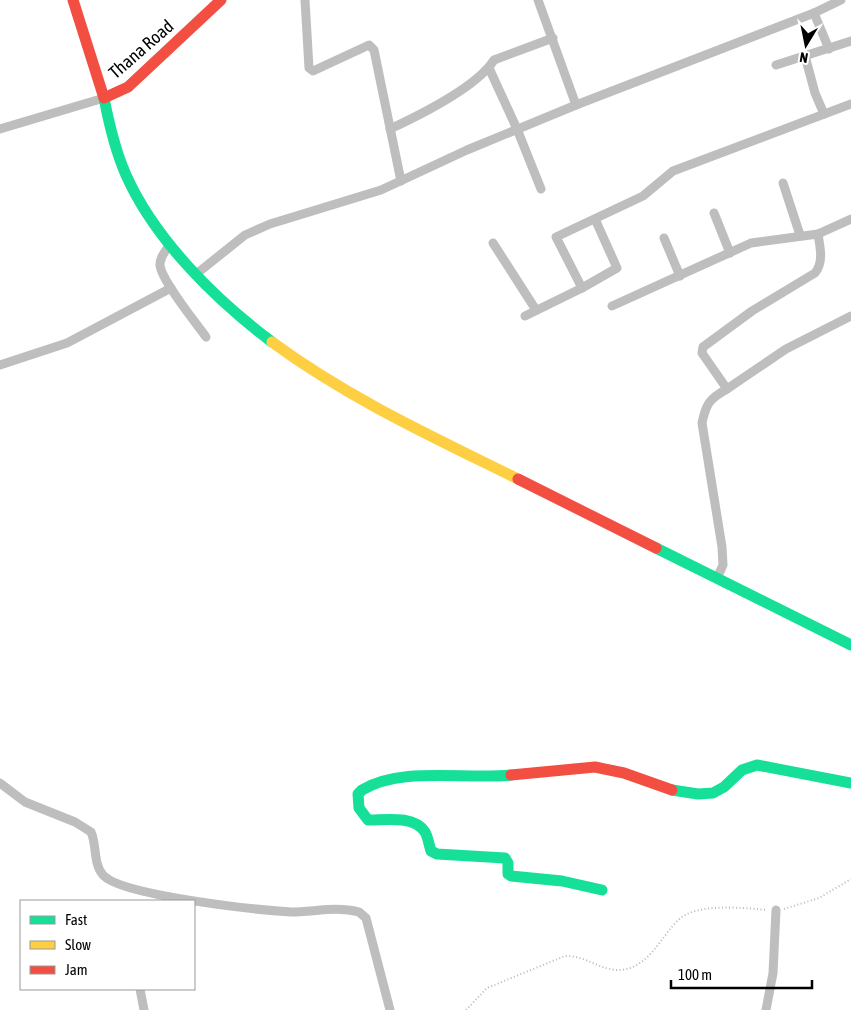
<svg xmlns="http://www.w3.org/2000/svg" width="851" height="1010" font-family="'Asap Condensed',sans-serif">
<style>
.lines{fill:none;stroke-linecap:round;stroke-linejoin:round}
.path{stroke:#b9b9b9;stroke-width:2;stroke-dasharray:1 2.5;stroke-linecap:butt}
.street{stroke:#bebebe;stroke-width:9}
.fast{stroke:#16e098;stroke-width:11}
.slow{stroke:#ffcf43;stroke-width:11}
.jam{stroke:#f24e42;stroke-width:11}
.labels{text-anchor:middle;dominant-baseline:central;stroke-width:5;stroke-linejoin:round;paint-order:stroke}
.street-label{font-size:18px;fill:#000;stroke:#fff}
</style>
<rect width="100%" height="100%" fill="#fff"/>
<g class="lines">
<g class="path">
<polyline points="784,909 819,898 851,879"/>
<path d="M466 1010 487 988 565 956C585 955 601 971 620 970 654 968 665 924 687 914 709 904 744 908 767 910"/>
</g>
<g class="street">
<polyline points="305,0 309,68 313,71 369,45 374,50 401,181"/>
<polyline points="538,0 576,105"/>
<polyline points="814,13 829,49"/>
<polyline points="805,56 815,93 824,114"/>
<polyline points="776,65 851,41"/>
<polyline points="489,68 517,129 541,189"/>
<polyline points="0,129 104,98"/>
<path d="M390 129C420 115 477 87 494 60L553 38"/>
<polyline points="783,183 800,235"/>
<polyline points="714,213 730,253"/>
<path d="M818 234C820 247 824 262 815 273L752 311 703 347 702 353 727 389 786 349 851 316"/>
<polyline points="664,238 680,276"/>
<polyline points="493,243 536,310"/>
<path d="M170 244C166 251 160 256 160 265 161 280 196 323 206 337"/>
<polyline points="195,275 245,235 270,224 381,190 467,150 576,105 814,13 841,0"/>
<polyline points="582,288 556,237 643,196 673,171 851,104"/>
<polyline points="612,306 751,243 818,234 851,219"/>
<polyline points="525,316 582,288 617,268 595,219"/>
<polyline points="0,365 67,343 171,288"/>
<path d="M717 578 723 565 722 547 702 423C706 404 709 399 727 389"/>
<path d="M0 783 25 802 75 822 91 832C97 845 93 864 103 875 122 896 259 910 291 912 314 912 336 906 359 912L366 918 390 1010"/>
<polyline points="140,989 144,1010"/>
<polyline points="766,1010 773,973 776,910"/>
</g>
<g class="fast">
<path d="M104 98C109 124 115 150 126 175 155 240 216 300 272 342"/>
<polyline points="656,548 851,645"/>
<path d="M511 775C465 780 402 766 362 790L358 794 359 808 368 820C385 820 414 815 425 832 428 837 429 845 431 851L437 854 505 858 508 863V874L511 876 562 881 602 890"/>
<polyline points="672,790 698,794 713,793 724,787 742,770 757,765 851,783"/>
</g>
<path class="slow" d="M272 342C348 398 433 437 518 479"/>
<g class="jam">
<polyline points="73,0 104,98 128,87 221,0"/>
<polyline points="518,479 656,548"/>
<polyline points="511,775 595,767 624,773 672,790"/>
</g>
</g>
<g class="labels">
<g class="street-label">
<text transform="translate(141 49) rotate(-41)">Thana Road</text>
</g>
</g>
<rect x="20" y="900" width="175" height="90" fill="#ffffff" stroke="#999999"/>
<rect x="30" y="916" width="25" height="8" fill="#16e098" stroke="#999999"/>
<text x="65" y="925" font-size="15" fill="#000000">Fast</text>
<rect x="30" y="941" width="25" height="8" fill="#ffcf43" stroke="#999999"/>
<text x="65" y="950" font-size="15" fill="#000000">Slow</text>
<rect x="30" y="966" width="25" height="8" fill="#f24e42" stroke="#999999"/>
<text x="65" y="975" font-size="15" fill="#000000">Jam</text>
<g transform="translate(806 45) rotate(190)" stroke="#ffffff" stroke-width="4" paint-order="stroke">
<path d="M0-4L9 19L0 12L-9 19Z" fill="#000000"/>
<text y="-8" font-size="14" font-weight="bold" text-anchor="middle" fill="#000000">N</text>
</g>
<path d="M671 980v8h141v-8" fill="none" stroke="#000000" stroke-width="2.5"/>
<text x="678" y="980" font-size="15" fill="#000000" stroke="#ffffff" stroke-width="4" paint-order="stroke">100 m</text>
</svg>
